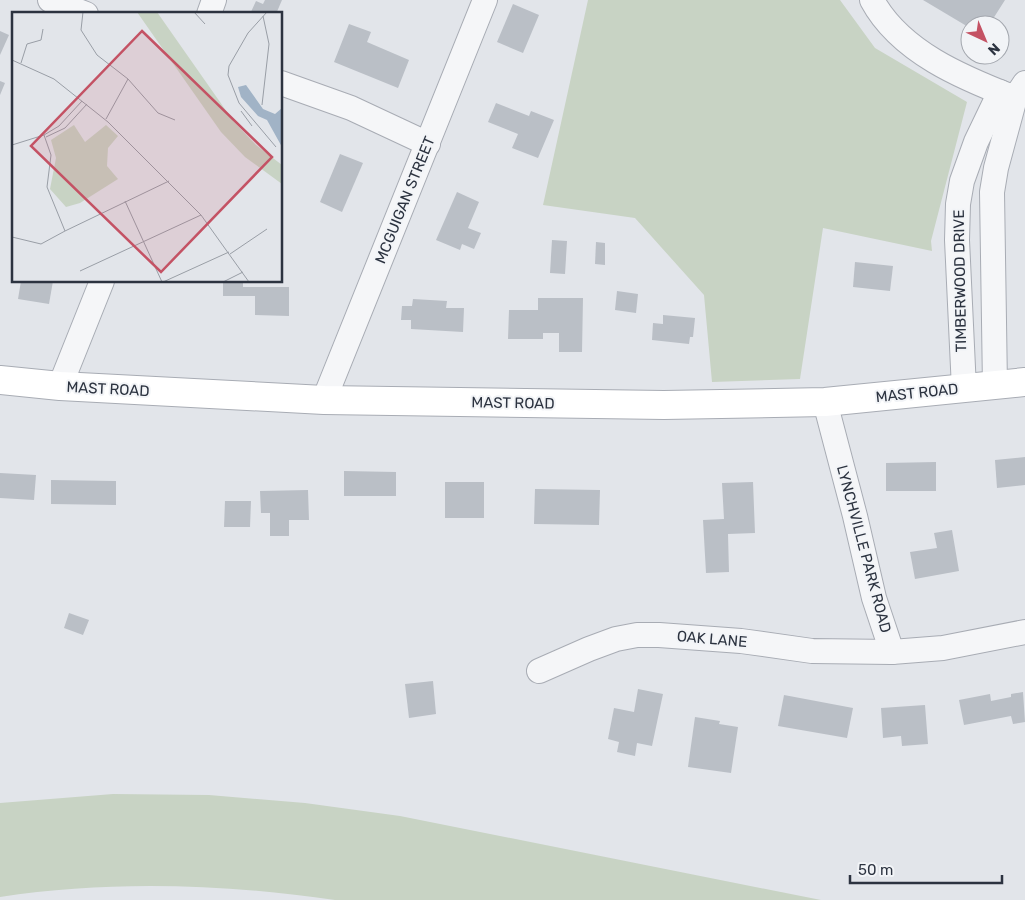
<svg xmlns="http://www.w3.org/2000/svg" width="1025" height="900" font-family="Rubik,sans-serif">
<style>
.green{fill:#c8d3c4}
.building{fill:#babfc6}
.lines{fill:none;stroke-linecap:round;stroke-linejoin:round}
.minor-casing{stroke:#a8acb4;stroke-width:26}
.secondary-casing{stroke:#a8acb4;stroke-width:30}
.minor{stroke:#f5f6f8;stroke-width:24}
.secondary{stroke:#fff;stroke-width:28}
.labels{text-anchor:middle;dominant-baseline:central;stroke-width:4;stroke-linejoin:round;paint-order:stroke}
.street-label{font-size:15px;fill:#2c3340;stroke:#f2f4f7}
.inset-road{fill:none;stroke:#999ea6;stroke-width:1}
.view{fill:#c45264;fill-opacity:0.15;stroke:#c45264;stroke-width:2.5}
.inset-edge{fill:none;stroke:#2c3340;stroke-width:2.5}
</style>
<rect width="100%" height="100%" fill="#e2e5ea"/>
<g class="green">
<polygon points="588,0 840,0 875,48 967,102 931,241 932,251 823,228 800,379 712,382 704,295 635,218 543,205"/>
<path d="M113 794 209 795 305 803 400 816 821 900H335C225 884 110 880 0 897V803Z"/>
</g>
<g class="building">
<polygon points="265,0 282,0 276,14 250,14 256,1 263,4"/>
<polygon points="923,0 1005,0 991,22 988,19 984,25 970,25 970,28"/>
<polygon points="513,4 539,15 523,53 497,42"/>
<polygon points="349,24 371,32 367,42 409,60 398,88 334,62"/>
<polygon points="0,31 9,35 0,55"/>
<polygon points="0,81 5,83 0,95"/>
<polygon points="496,103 529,116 531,111 554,120 538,158 512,148 518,134 488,122"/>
<polygon points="340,154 363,163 342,212 320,202"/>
<polygon points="457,192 479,202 468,228 481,233 474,249 462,244 460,250 436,240"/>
<polygon points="552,240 567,241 565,274 550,273"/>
<polygon points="596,242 605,243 605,265 595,264"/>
<polygon points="855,262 893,266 890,291 853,287"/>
<polygon points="21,281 53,281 49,304 18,299"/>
<polygon points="223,281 243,281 243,287 289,287 289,316 255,315 255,296 223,296"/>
<polygon points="617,291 638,294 636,313 615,310"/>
<polygon points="538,298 583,298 582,352 559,352 559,333 543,333 543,339 508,339 509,310 538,310"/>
<polygon points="413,299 447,301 446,308 464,308 463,332 411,329 411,320 401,320 402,306 412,306"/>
<polygon points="663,315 695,318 693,337 690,337 689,344 652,340 653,323 663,324"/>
<polygon points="1025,457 1025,485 997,488 995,460"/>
<polygon points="936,462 936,491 886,491 886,463"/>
<polygon points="344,471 396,472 396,496 344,496"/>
<polygon points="0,473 36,475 34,500 0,498"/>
<polygon points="51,480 116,481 116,505 51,504"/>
<rect x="445" y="482" width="39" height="36"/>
<polygon points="753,482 755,533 728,534 729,572 706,573 703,520 724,519 722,483"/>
<polygon points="535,489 600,490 599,525 534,524"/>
<polygon points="308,490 309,520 289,520 289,536 270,536 270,513 261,513 260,491"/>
<polygon points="225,501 251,501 250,527 224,527"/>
<polygon points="952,530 959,571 915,579 910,552 937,548 934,533"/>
<polygon points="69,613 89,620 83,635 64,628"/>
<polygon points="433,681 436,714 409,718 405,684"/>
<polygon points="638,689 663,694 652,746 637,743 635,756 617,752 619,742 608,739 614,708 634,712"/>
<polygon points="1023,692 1025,722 1013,724 1011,716 964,725 959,700 990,694 991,701 1011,697 1011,694"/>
<polygon points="784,695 853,708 847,738 778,726"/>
<polygon points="925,705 928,744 902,746 901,736 883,738 881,708"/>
<polygon points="695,717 720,721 719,724 738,727 731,773 688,767"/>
</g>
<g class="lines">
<g class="minor-casing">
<g id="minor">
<polyline points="50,0 86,14"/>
<path d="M872 0C900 52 963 78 1015 98L1025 83"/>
<polyline points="209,14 214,0"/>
<polyline points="281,83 351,108 428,144"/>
<polyline points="60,386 102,281"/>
<polyline points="995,386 992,192 996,168 1015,98"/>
<polyline points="964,389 957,240 958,204 962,181 976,142 1000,92"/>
<polyline points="324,400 485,0"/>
<polyline points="825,402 855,516 874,598 892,652"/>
<polyline points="539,671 589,649 616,639 637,635 659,635 741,641 812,651 892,652 943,648 1025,632"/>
</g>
</g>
<g class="secondary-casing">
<polyline id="secondary" points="0,380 60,386 324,400 664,405 825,402 1025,382"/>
</g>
<use href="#minor" class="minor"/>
<use href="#secondary" class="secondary"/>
</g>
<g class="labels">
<g class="street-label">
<text transform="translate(405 200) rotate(-68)">MCGUIGAN STREET</text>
<text transform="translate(960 281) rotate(-91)">TIMBERWOOD DRIVE</text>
<text transform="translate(108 389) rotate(3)">MAST ROAD</text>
<text transform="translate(917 393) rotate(-6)">MAST ROAD</text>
<text transform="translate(513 403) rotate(1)">MAST ROAD</text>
<text transform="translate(864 549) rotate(75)">LYNCHVILLE PARK ROAD</text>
<text transform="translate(712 639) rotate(5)">OAK LANE</text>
</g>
</g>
<g transform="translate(12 12)">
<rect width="270" height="270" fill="#e2e5ea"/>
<path d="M125 0H145L222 110 244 133 270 153V172L233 145 209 120ZM62 113 73 130 94 113 106 124 96 136 95 154 106 167 68 191 54 195 38 177 44 146 39 128Z" fill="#c8d3c4"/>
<path d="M234 73 251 97 263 102 270 96V135L255 108 246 104 229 85 226 75Z" fill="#a1b3c6"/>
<path class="inset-road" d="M71 0 69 18 85 43 116 67 146 101 163 108M182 0 193 12M255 0 236 21 217 54 216 63 227 91 264 135M0 48 42 67 96 110 189 203 237 270M9 51 15 32 29 28 31 17M250 93 257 32 251 4M229 99 240 114M94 107 116 67M32 123 47 114 70 89M34 125 53 116 75 92M0 133 32 123 39 143 35 175 53 219 29 232 0 225M113 189 150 270M53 219 157 169M218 242 255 217M68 259 189 203M151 270 217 240M211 270 231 260"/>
<path class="view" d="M130 19 260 145 149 260 19 134Z"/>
<rect width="270" height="270" class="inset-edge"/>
</g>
<g transform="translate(985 40) rotate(136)"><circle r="24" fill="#f2f4f7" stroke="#a3a7ae"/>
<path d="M0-4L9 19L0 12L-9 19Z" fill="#c45264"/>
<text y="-8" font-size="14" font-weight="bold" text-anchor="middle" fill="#2c3340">N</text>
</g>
<path d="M850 875v8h152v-8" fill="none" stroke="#2c3340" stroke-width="2.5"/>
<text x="858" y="875" font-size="15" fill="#2c3340" stroke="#f2f4f7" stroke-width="4" paint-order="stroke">50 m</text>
</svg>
